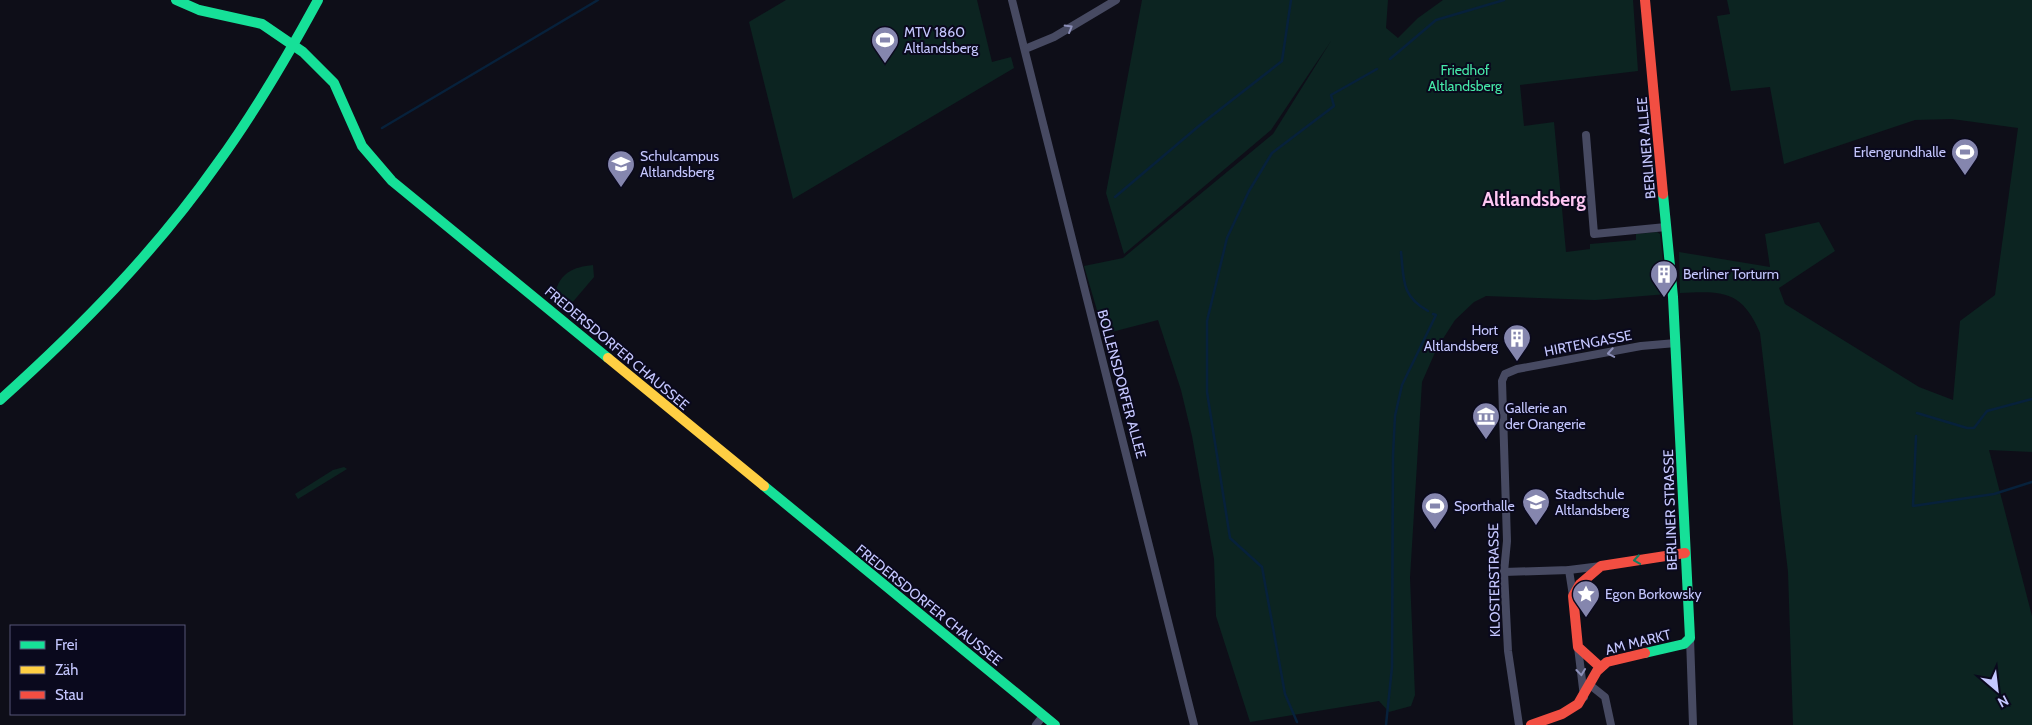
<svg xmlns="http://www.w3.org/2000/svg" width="2032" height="725" font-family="Cabin,sans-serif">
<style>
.green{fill:#0c2421}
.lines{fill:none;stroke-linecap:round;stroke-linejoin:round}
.stream{stroke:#07213b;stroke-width:2.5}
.street{stroke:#474a62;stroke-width:8}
.fast{stroke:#16e098;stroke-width:10}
.slow{stroke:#ffcf43;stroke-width:10}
.jam{stroke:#f24e42;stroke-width:10}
.oneway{stroke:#8c8fb8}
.oneway2{stroke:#117f61}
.labels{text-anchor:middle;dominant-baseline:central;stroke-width:4;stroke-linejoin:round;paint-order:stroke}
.poi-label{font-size:14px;fill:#c5c7ff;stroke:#0a091d;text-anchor:start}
.park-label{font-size:14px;fill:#46eaa9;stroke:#0a091d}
.street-label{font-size:14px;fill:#c5c7ff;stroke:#0a091d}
.district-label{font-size:19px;font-weight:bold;fill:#ffc7f3;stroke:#0a091d}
</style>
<rect width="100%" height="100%" fill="#0e0e18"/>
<g class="green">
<polygon points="786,0 977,0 992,62 1011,57 1014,68 793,199 749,22"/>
<polygon points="1142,0 1388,0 1386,28 1398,38 1418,18 1443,0 1633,0 1638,71 1520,85 1524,126 1554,122 1566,252 1590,249 1590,244 1636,240 1636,234 1657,232 1660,234 1667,294 1595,300 1486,296 1474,302 1455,320 1437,348 1422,382 1410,578 1415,695 1411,706 1389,712 1379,701 1250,722 1216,616 1214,559 1192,436 1181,390 1158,320 1104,334 1084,266 1123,258 1273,134 1331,41 1271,130 1124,254 1106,193"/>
<path d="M1727 0H2032V452L1989 450 2032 616V725H1793L1788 572 1760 333C1742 290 1722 291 1680 293L1679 252 1770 267 1765 234 1819 222 1835 251 1779 288 1785 304 1919 387 1953 400 1960 321 1995 295 2018 128 1952 119 1915 120 1784 164 1770 87 1731 91 1717 16 1730 14Z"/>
<path d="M593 265 594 277 565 311 559 306 555 293C560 273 573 267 593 265Z"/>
<polygon points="344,467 347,469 298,499 295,494 333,470"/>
</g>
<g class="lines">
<g class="stream">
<polyline points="1390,59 1436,20 1504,0"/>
<polyline points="382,128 598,0"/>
<polyline points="1115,197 1200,125 1282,61 1291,0"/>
<path d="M1401 252C1404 280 1401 296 1428 311"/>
<polyline points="1917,413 1967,428 1974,428 1987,411 2032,399"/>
<polyline points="1916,436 1913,506 1994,494 2032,482"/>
<polyline points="1297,722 1285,694 1262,567 1230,538 1207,392 1207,321 1227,238 1249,191 1272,153 1334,106 1331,95 1377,69"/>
<polyline points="1386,725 1392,667 1393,455 1395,416 1402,385 1436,315 1433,314"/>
</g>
<g class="street">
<polyline points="1012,0 1194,725"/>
<polyline points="1025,49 1054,37 1116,0"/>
<polyline points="1586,135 1594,234 1666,227"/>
<polyline points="1569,570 1573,596"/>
<polyline points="1504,572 1569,570 1601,566"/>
<polyline points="1690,638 1693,725"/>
<polyline points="1578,647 1584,697"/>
<polyline points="1590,685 1605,697 1611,725"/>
<polyline points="1036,725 1043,716"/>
<polyline points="1519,725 1508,651 1504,572 1507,541 1502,381 1505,374 1517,369 1641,346 1676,343"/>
</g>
<g class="fast">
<polyline points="176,0 199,10 262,24 303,52 334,83 362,146 392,181 608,358"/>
<path d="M0 400C80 328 155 252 217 164 255 112 287 57 318 0"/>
<polyline points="764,486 1055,725"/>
<polyline points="1645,653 1684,644 1690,638 1673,297 1663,194"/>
</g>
<polyline class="slow" points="608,358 764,486"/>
<g class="jam">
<polyline points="1645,0 1663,194"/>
<polyline points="1599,666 1578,647 1573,596 1580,584 1601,566 1685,553"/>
<polyline points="1531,725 1562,714 1578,704 1597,671 1607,662 1645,653"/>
</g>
</g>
<defs><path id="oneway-chevron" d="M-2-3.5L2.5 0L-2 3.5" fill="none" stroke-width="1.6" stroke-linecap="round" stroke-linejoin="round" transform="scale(1.25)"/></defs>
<g class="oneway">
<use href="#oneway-chevron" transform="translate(1069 28) rotate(-30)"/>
<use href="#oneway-chevron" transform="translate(1611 353) rotate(170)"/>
<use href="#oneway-chevron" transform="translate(1581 672) rotate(84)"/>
</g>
<use class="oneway2" href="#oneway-chevron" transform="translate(1637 560) rotate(171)"/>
<defs>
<g id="stadium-pin" transform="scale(1.4375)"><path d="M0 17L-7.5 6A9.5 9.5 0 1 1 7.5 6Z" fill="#8586ae" stroke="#0a091d"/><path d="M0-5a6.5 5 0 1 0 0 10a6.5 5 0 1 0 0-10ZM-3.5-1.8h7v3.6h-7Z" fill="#fff"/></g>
<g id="school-pin" transform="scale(1.4375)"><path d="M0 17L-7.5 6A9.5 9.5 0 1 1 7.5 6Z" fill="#8586ae" stroke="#0a091d"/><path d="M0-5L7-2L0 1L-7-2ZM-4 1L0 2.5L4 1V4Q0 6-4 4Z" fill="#fff"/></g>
<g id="building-pin" transform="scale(1.4375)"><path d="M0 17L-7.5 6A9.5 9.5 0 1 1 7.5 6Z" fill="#8586ae" stroke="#0a091d"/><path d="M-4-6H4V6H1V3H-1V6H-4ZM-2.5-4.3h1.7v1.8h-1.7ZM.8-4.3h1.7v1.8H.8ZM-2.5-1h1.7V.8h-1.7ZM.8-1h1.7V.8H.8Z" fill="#fff"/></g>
<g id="museum-pin" transform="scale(1.4375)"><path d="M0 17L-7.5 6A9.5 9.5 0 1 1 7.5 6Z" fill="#8586ae" stroke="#0a091d"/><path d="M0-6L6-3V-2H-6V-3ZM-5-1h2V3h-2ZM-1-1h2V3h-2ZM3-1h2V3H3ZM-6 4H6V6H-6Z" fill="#fff"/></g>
<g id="sight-pin" transform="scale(1.4375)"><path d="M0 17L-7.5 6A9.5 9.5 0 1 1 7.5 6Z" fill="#8586ae" stroke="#0a091d"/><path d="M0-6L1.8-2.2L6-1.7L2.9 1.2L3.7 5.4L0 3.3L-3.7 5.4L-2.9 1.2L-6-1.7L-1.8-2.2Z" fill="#fff"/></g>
</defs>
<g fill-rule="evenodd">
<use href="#stadium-pin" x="885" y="40"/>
<use href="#stadium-pin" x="1965" y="152"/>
<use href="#school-pin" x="621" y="164"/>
<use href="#building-pin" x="1664" y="274"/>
<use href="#building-pin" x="1517" y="338"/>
<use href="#museum-pin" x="1486" y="416"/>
<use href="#school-pin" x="1536" y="502"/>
<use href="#stadium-pin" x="1435" y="506"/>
<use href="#sight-pin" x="1586" y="594"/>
</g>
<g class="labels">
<g class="poi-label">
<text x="904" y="32">MTV 1860<tspan x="904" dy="16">Altlandsberg</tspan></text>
<text x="1946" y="152" text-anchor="end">Erlengrundhalle</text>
<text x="640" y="156">Schulcampus<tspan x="640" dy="16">Altlandsberg</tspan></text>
<text x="1683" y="274">Berliner Torturm</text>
<text x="1498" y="330" text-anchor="end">Hort<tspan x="1498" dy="16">Altlandsberg</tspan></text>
<text x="1505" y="408">Gallerie an<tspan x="1505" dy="16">der Orangerie</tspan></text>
<text x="1555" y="494">Stadtschule<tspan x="1555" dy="16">Altlandsberg</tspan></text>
<text x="1454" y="506">Sporthalle</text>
<text x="1605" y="594">Egon Borkowsky</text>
</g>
<g class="park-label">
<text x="1465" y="70">Friedhof<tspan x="1465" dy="16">Altlandsberg</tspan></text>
</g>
<g class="street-label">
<text transform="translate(1646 148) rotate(-95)">BERLINER ALLEE</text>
<text transform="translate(1588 343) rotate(-11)">HIRTENGASSE</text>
<text transform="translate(617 348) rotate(40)">FREDERSDORFER CHAUSSEE</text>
<text transform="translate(1122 384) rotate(75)">BOLLENSDORFER ALLEE</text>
<text transform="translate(1670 510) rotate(-92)">BERLINER STRASSE</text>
<text transform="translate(1494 580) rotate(-91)">KLOSTERSTRASSE</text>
<text transform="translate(929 605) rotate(39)">FREDERSDORFER CHAUSSEE</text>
<text transform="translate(1638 642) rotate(-14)">AM MARKT</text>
</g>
<g class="district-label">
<text x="1534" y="199">Altlandsberg</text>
</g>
</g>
<rect x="10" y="625" width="175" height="90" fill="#0a091d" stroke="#555577"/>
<rect x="20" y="641" width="25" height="8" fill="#16e098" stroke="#555577"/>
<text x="55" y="650" font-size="15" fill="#c5c7ff">Frei</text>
<rect x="20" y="666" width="25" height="8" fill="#ffcf43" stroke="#555577"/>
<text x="55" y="675" font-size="15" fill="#c5c7ff">Zäh</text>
<rect x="20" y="691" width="25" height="8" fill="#f24e42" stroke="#555577"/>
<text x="55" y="700" font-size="15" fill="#c5c7ff">Stau</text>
<g transform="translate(1997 690) rotate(152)" stroke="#0a091d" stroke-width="4" paint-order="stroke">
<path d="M0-4L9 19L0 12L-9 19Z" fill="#c5c7ff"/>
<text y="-8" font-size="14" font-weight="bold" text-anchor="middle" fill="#c5c7ff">N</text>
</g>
</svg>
